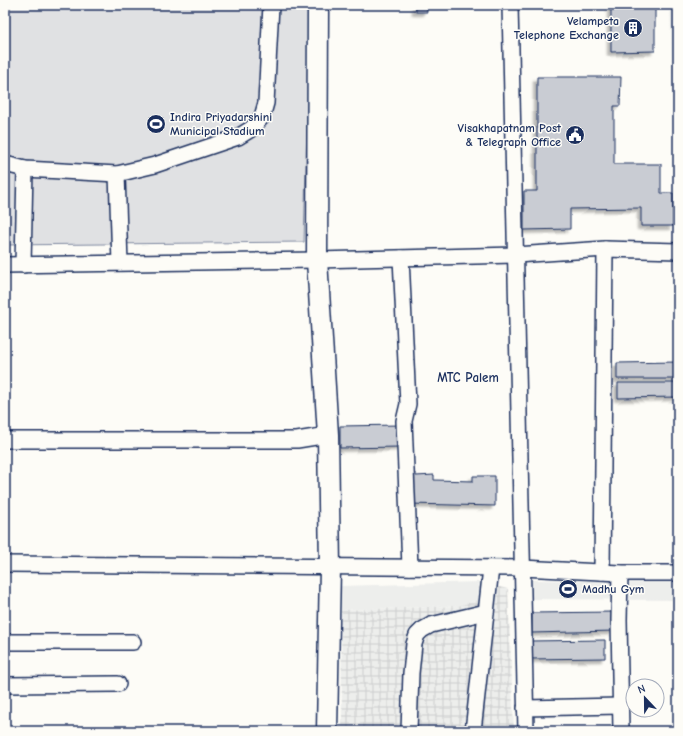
<svg xmlns="http://www.w3.org/2000/svg" width="683" height="736" font-family="'Comic Neue',sans-serif">
<style>
.built{fill:#edeeec}
.industrial{fill:url(#industrial-grid)}
.pitch{fill:#e0e1e3;stroke:#7e88a0}
.building{fill:#c9ccd3;stroke:#1b2f5e;filter:url(#shadow)}
.lines{fill:none;stroke-linecap:round;stroke-linejoin:round}
.minor-casing{stroke:#1b2f5e;stroke-width:18}
.major-casing{stroke:#1b2f5e;stroke-width:23}
.minor{stroke:#fdfcf7;stroke-width:15}
.major{stroke:#fdfcf7;stroke-width:20}
.labels{text-anchor:middle;dominant-baseline:central;stroke-width:3;stroke-linejoin:round;paint-order:stroke}
.poi-label{font-size:12px;font-weight:bold;fill:#1b2f5e;stroke:#fdfcf7;text-anchor:end}
.neighbourhood-label{font-size:13px;font-weight:bold;fill:#1b2f5e;stroke:#fdfcf7}
</style>
<defs>
<pattern id="industrial-grid" width="8" height="8" patternUnits="userSpaceOnUse"><rect width="8" height="8" fill="#edeeec"/><path d="M0 4h8M4 0v8" fill="none" stroke="#cbcccd"/></pattern>
<filter id="shadow"><feDropShadow dx="-3.5" dy="3.5" stdDeviation="1" flood-color="#0004"/></filter>
</defs>
<rect width="100%" height="100%" fill="#fdfcf7"/>
<filter id="ink" filterUnits="userSpaceOnUse"><feTurbulence type="fractalNoise" baseFrequency=".025" numOctaves="2"/><feDisplacementMap in="SourceGraphic" scale="8" xChannelSelector="R" yChannelSelector="G"/><feConvolveMatrix kernelMatrix="1 2 1 2 8 2 1 2 1" color-interpolation-filters="sRGB"/></filter>
<g filter="url(#ink)">
<g class="built">
<polygon points="670,5 678,5 678,235 677,235"/>
<polygon points="527,580 677,581 676,600 527,599"/>
<polygon points="479,582 478,600 459,606 341,610 341,586"/>
</g>
<polygon class="industrial" points="479,582 508,589 514,731 342,731 341,610 458,606 478,600"/>
<polygon class="pitch" points="5,5 310,5 304,242 5,245"/>
<g class="building">
<rect x="416" y="5" width="11" height="7"/>
<polygon points="611,5 655,5 655,51 611,52"/>
<polygon points="537,77 621,77 620,106 614,106 614,164 661,164 661,193 673,193 673,226 641,226 641,208 570,209 570,229 524,230 524,191 537,191"/>
<polygon points="678,362 678,379 617,379 617,363"/>
<polygon points="618,383 678,383 678,397 618,398"/>
<polygon points="400,425 400,447 340,448 340,426"/>
<polygon points="411,474 416,474 416,476 434,475 434,480 473,481 473,476 495,476 495,506 410,504"/>
<polygon points="613,612 614,631 532,633 532,613"/>
<polygon points="605,640 605,658 529,659 529,641"/>
</g>
<g class="lines">
<g class="minor-casing">
<g id="minor">
<polyline points="510,5 526,731"/>
<polyline points="5,164 25,169 117,174 155,165 238,137 251,129 262,117 266,103 271,5"/>
<polyline points="117,174 120,263"/>
<polyline points="401,258 408,404 404,421 410,567"/>
<polyline points="5,265 317,260 516,255 605,249 678,251"/>
<polyline points="23,265 25,169"/>
<polyline points="5,440 297,440 328,435"/>
<polyline points="5,564 522,568 620,573 678,573"/>
<polyline points="602,572 605,249"/>
<polyline points="620,573 619,620 621,731"/>
<polyline points="5,642 133,642"/>
<polyline points="5,685 118,684"/>
<polyline points="525,708 620,706"/>
<polyline points="409,731 411,673 414,644 417,635 422,630 431,625 486,612"/>
<polyline points="473,731 491,568"/>
</g>
</g>
<g class="major-casing">
<polyline id="major" points="318,5 317,260 328,435 330,567 327,731"/>
</g>
<use href="#minor" class="minor"/>
<use href="#major" class="major"/>
</g>
</g>
<defs>
<g id="building-disc" transform="scale(1)"><circle r="9.5" fill="#1b2f5e" stroke="#fdfcf7"/><path d="M-4-6H4V6H1V3H-1V6H-4ZM-2.5-4.3h1.7v1.8h-1.7ZM.8-4.3h1.7v1.8H.8ZM-2.5-1h1.7V.8h-1.7ZM.8-1h1.7V.8H.8Z" fill="#fff"/></g>
<g id="stadium-disc" transform="scale(1)"><circle r="9.5" fill="#1b2f5e" stroke="#fdfcf7"/><path d="M0-5a6.5 5 0 1 0 0 10a6.5 5 0 1 0 0-10ZM-3.5-1.8h7v3.6h-7Z" fill="#fff"/></g>
<g id="civic-disc" transform="scale(1)"><circle r="9.5" fill="#1b2f5e" stroke="#fdfcf7"/><path d="M-.6-6.5H3V-4.5H.6V-3L4-1V1h2V6H-6V1h2V-1L-.6-3ZM-1.2 2.5V6h2.4V2.5Z" fill="#fff"/></g>
</defs>
<g fill-rule="evenodd">
<use href="#building-disc" x="633" y="28"/>
<use href="#stadium-disc" x="156" y="124"/>
<use href="#civic-disc" x="575" y="135"/>
<use href="#stadium-disc" x="568" y="589"/>
</g>
<g class="labels">
<g class="poi-label">
<text x="619" y="21">Velampeta<tspan x="619" dy="14">Telephone Exchange</tspan></text>
<text x="170" y="117" text-anchor="start">Indira Priyadarshini<tspan x="170" dy="14">Municipal Stadium</tspan></text>
<text x="561" y="128">Visakhapatnam Post<tspan x="561" dy="14">&amp; Telegraph Office</tspan></text>
<text x="582" y="589" text-anchor="start">Madhu Gym</text>
</g>
<g class="neighbourhood-label">
<text x="468" y="377">MTC Palem</text>
</g>
</g>
<rect width="683" height="736" fill="none" stroke="#fdfcf7" stroke-width="20"/>
<rect x="10" y="10" width="663" height="716" fill="none" stroke="#1b2f5e" stroke-width="1.5" filter="url(#ink)"/>
<g transform="translate(645 698) rotate(338)"><circle r="19" fill="#fdfcf7" stroke="#a3aaba"/>
<path d="M0-3L7 15L0 10L-7 15Z" fill="#1b2f5e"/>
<text y="-6" font-size="11" font-weight="bold" text-anchor="middle" fill="#1b2f5e">N</text>
</g>
</svg>
